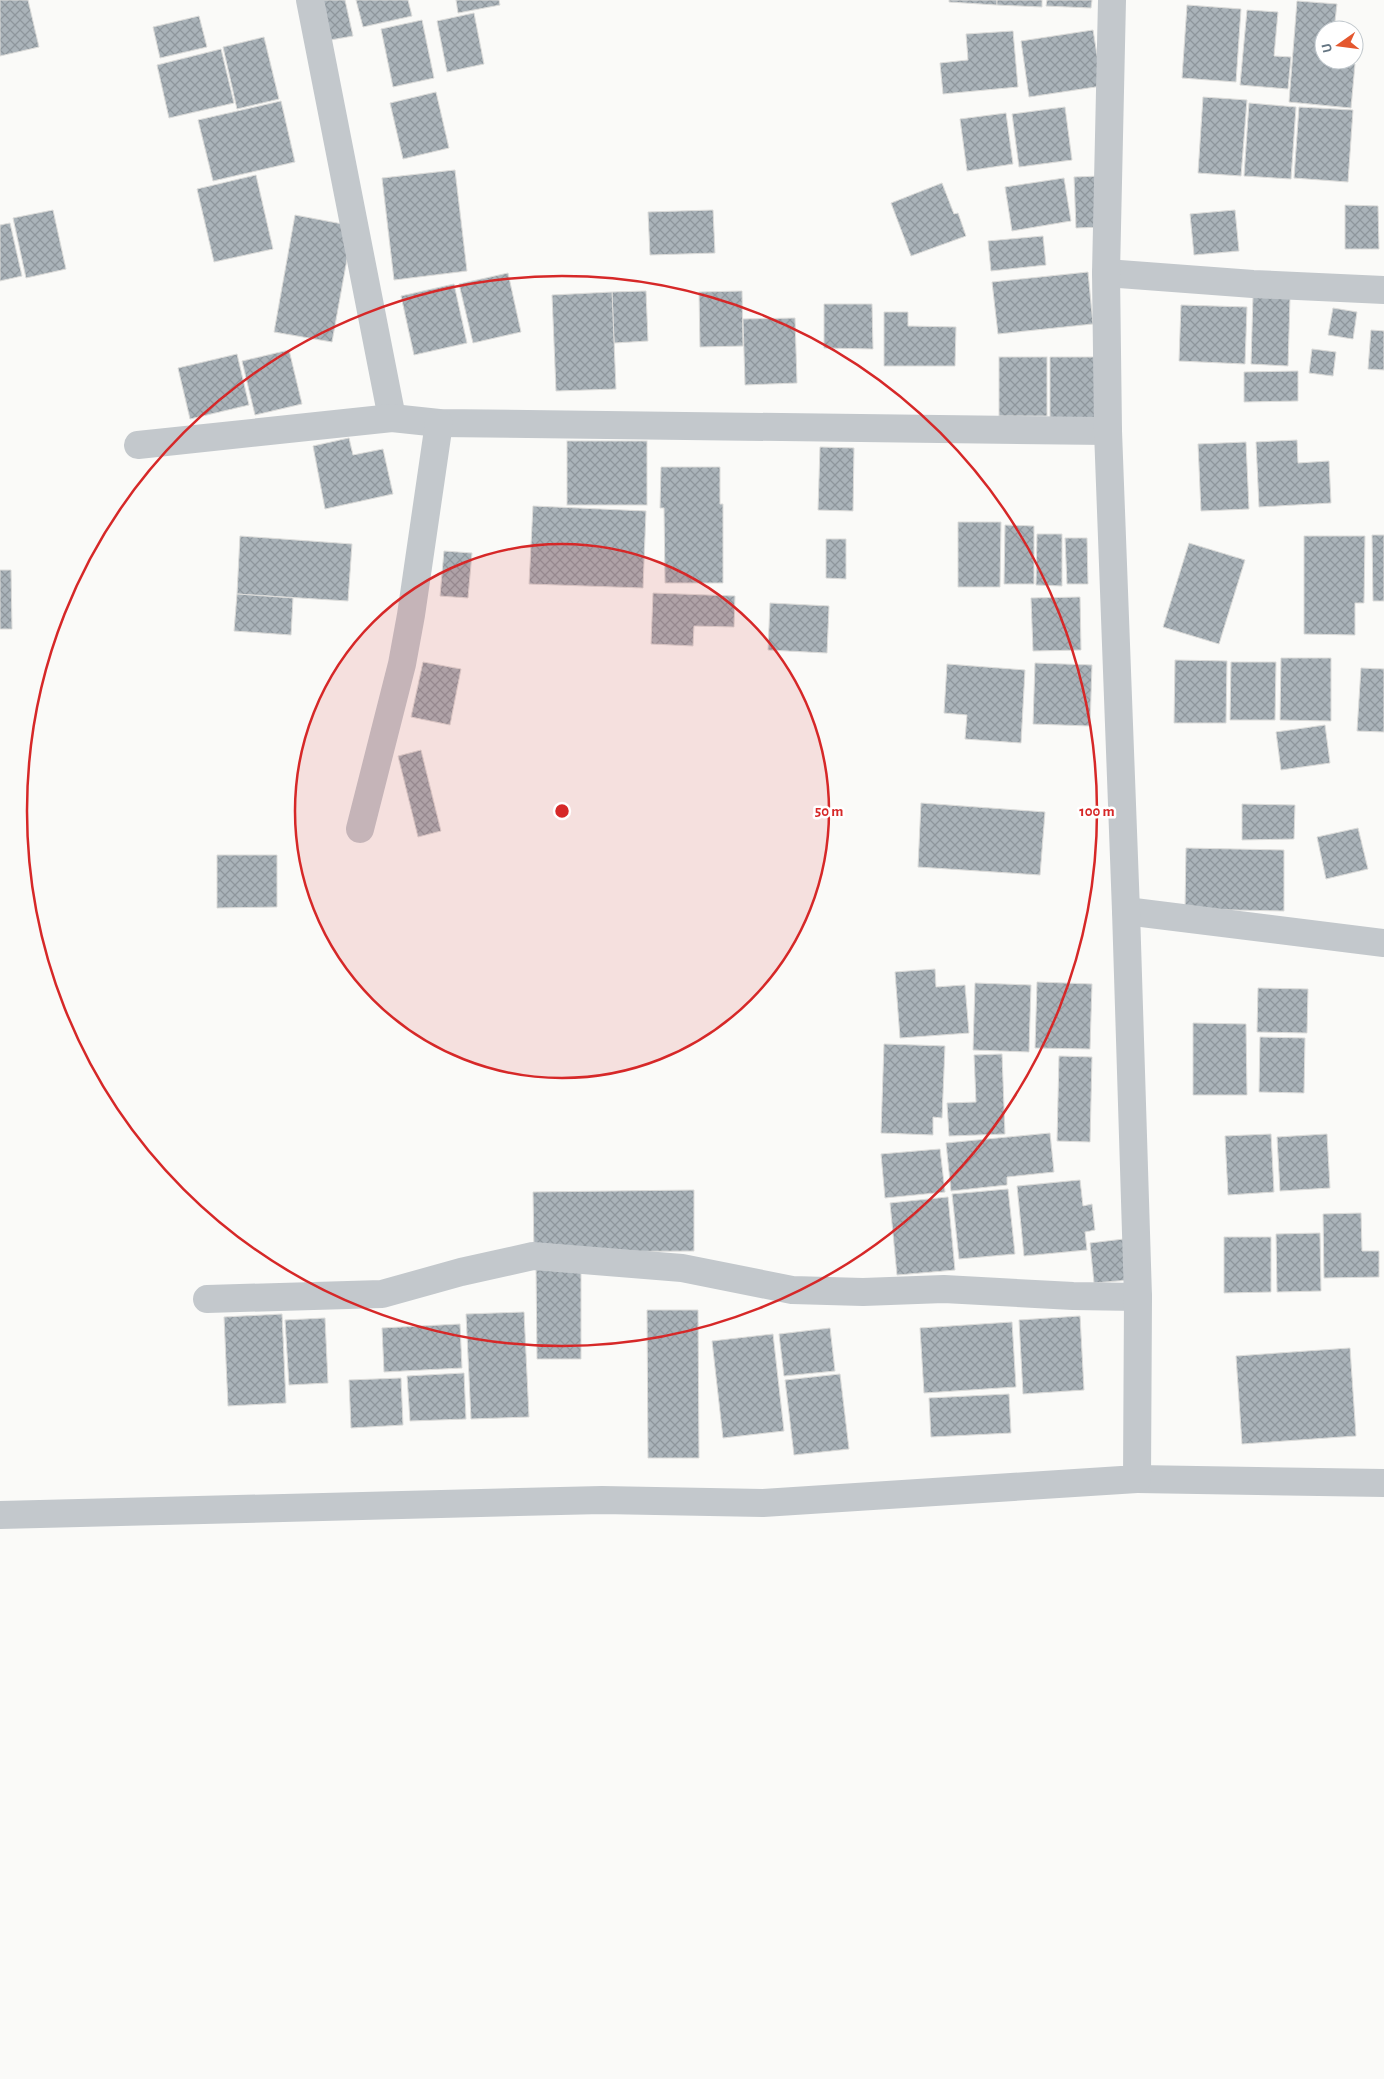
<svg xmlns="http://www.w3.org/2000/svg" width="1384" height="2079" font-family="'Alegreya Sans',sans-serif">
<style>
.building{fill:url(#building-cross-hatch);stroke:#dcdcda}
.lines{fill:none;stroke-linecap:round;stroke-linejoin:round}
.minor{stroke:#c3c8cc;stroke-width:28}
.ring{fill:none;stroke:#d62828;stroke-width:2.5}
.centre{fill:#d62828;stroke:#fff;stroke-width:2.5}
.ring-label{font-size:15px;text-anchor:middle;font-weight:bold;fill:#d62828;stroke:#fff;stroke-width:5;stroke-linejoin:round;paint-order:stroke}
</style>
<defs>
<pattern id="building-cross-hatch" width="8" height="8" patternUnits="userSpaceOnUse" patternTransform="scale(1.25)"><rect width="8" height="8" fill="#aab3b9"/><path d="M0 0l8 8M0 8l8-8" fill="none" stroke="#8e969c"/></pattern>
</defs>
<rect width="100%" height="100%" fill="#fafaf8"/>
<g class="building">
<polygon points="0,0 28,0 39,47 0,56"/>
<polygon points="317,0 345,0 353,36 325,41"/>
<polygon points="356,0 408,0 412,16 363,27"/>
<polygon points="456,0 499,0 500,5 458,13"/>
<polygon points="949,0 997,0 997,5 949,2"/>
<polygon points="997,0 1042,0 1042,7 997,5"/>
<polygon points="1047,0 1092,0 1091,8 1046,6"/>
<polygon points="1297,1 1337,4 1334,30 1324,30 1324,60 1355,64 1351,108 1289,102"/>
<polygon points="1187,5 1241,9 1236,82 1182,78"/>
<polygon points="1247,10 1278,12 1274,56 1291,57 1288,89 1240,85"/>
<polygon points="474,13 484,64 447,72 437,21"/>
<polygon points="199,16 207,47 160,58 153,27"/>
<polygon points="422,20 434,78 393,87 381,29"/>
<polygon points="1093,30 1102,86 1029,97 1021,41"/>
<polygon points="1013,31 1018,87 943,94 940,63 968,60 966,34"/>
<polygon points="264,37 279,99 237,109 223,47"/>
<polygon points="221,49 234,103 169,118 157,65"/>
<polygon points="436,92 449,148 403,159 390,103"/>
<polygon points="1203,97 1247,100 1241,176 1198,173"/>
<polygon points="281,101 295,162 213,181 198,120"/>
<polygon points="1249,103 1296,107 1291,179 1244,176"/>
<polygon points="1065,107 1072,160 1019,167 1012,114"/>
<polygon points="1299,107 1353,110 1348,182 1294,178"/>
<polygon points="1006,113 1013,164 967,171 960,119"/>
<polygon points="455,170 467,271 394,280 382,178"/>
<polygon points="256,175 273,249 214,262 197,189"/>
<polygon points="1101,176 1103,227 1076,228 1074,177"/>
<polygon points="1064,178 1071,221 1012,231 1005,187"/>
<polygon points="942,183 954,214 958,213 966,236 911,256 891,203"/>
<polygon points="1345,205 1378,206 1379,249 1345,249"/>
<polygon points="53,210 66,269 26,278 13,218"/>
<polygon points="713,210 715,253 650,255 648,212"/>
<polygon points="1235,210 1239,251 1194,255 1190,214"/>
<polygon points="295,215 353,226 332,342 274,332"/>
<polygon points="10,223 22,276 0,281 0,225"/>
<polygon points="1043,236 1046,265 991,271 988,241"/>
<polygon points="1088,272 1093,324 998,334 992,282"/>
<polygon points="508,273 521,332 473,343 459,284"/>
<polygon points="454,284 467,343 414,355 401,296"/>
<polygon points="646,291 648,341 614,343 612,292"/>
<polygon points="742,291 743,346 700,347 699,292"/>
<polygon points="612,292 616,389 556,391 552,295"/>
<polygon points="1253,296 1290,298 1288,366 1251,364"/>
<polygon points="824,304 872,304 873,349 824,348"/>
<polygon points="1181,305 1247,307 1245,364 1179,361"/>
<polygon points="1333,308 1357,312 1353,339 1328,335"/>
<polygon points="884,312 908,312 908,326 956,327 955,366 884,366"/>
<polygon points="795,318 797,383 745,385 743,319"/>
<polygon points="1371,330 1384,331 1384,370 1368,369"/>
<polygon points="1312,349 1336,352 1333,376 1309,373"/>
<polygon points="289,350 302,404 255,415 242,361"/>
<polygon points="237,354 249,405 190,419 178,368"/>
<rect x="999" y="357" width="48" height="59"/>
<polygon points="1050,357 1096,357 1097,421 1050,421"/>
<polygon points="1298,371 1298,401 1244,402 1244,372"/>
<polygon points="349,438 353,455 383,449 393,494 325,509 313,446"/>
<polygon points="1297,440 1298,463 1329,461 1331,503 1259,507 1256,442"/>
<rect x="567" y="441" width="80" height="64"/>
<polygon points="1246,442 1249,509 1201,511 1198,444"/>
<polygon points="820,447 854,448 853,511 818,510"/>
<polygon points="661,467 720,467 720,504 723,504 723,583 665,583 664,508 660,508"/>
<polygon points="533,506 646,511 643,588 529,584"/>
<polygon points="958,522 1001,522 1000,587 958,587"/>
<polygon points="1005,525 1034,526 1034,584 1004,584"/>
<polygon points="1037,534 1062,534 1062,586 1036,585"/>
<polygon points="1372,535 1384,535 1384,601 1373,601"/>
<polygon points="240,536 352,544 348,601 237,594"/>
<polygon points="1304,536 1365,536 1364,603 1355,603 1355,635 1304,634"/>
<polygon points="1065,538 1087,538 1088,584 1067,584"/>
<polygon points="826,539 846,539 846,579 826,578"/>
<polygon points="1189,543 1245,560 1219,644 1163,627"/>
<polygon points="444,551 472,553 468,598 440,596"/>
<polygon points="0,570 11,570 12,629 0,629"/>
<polygon points="653,593 735,596 734,627 694,626 693,646 651,644"/>
<polygon points="237,594 293,598 291,635 234,631"/>
<polygon points="1080,597 1081,650 1033,651 1031,598"/>
<polygon points="770,603 829,606 827,653 768,650"/>
<polygon points="1281,658 1331,658 1331,721 1280,720"/>
<polygon points="1175,660 1227,661 1226,723 1174,723"/>
<polygon points="423,662 461,669 450,725 411,717"/>
<polygon points="1231,662 1276,662 1275,720 1230,720"/>
<polygon points="1035,663 1092,665 1090,726 1033,724"/>
<polygon points="947,664 1025,670 1021,743 965,739 967,715 944,713"/>
<polygon points="1361,668 1384,669 1384,732 1357,731"/>
<polygon points="1325,725 1330,763 1281,770 1276,732"/>
<polygon points="421,750 441,831 418,837 398,756"/>
<polygon points="921,803 1045,812 1040,875 918,867"/>
<polygon points="1242,804 1295,805 1294,839 1242,840"/>
<polygon points="1358,828 1368,869 1326,879 1317,837"/>
<polygon points="1186,848 1284,850 1284,911 1185,909"/>
<polygon points="217,855 277,855 277,907 217,908"/>
<polygon points="935,969 936,987 965,985 969,1033 900,1038 895,972"/>
<polygon points="1037,982 1092,984 1090,1049 1035,1048"/>
<polygon points="975,983 1031,985 1029,1052 973,1050"/>
<polygon points="1258,988 1308,989 1307,1033 1257,1032"/>
<polygon points="1193,1023 1246,1024 1247,1095 1193,1095"/>
<polygon points="1260,1037 1305,1038 1304,1093 1259,1092"/>
<polygon points="884,1044 945,1046 942,1118 933,1117 933,1135 881,1133"/>
<polygon points="1002,1054 1005,1134 949,1136 947,1103 976,1102 974,1055"/>
<polygon points="1059,1056 1092,1057 1090,1142 1057,1141"/>
<polygon points="1050,1133 1054,1172 1007,1177 1007,1185 951,1191 946,1143"/>
<polygon points="1271,1134 1274,1192 1228,1195 1225,1136"/>
<polygon points="1327,1134 1330,1188 1280,1191 1277,1137"/>
<polygon points="940,1149 945,1192 885,1198 881,1154"/>
<polygon points="1080,1180 1083,1206 1092,1204 1095,1230 1085,1232 1087,1250 1024,1256 1017,1186"/>
<polygon points="1008,1189 1015,1254 959,1259 952,1194"/>
<polygon points="694,1190 694,1251 534,1252 533,1192"/>
<polygon points="948,1197 955,1270 897,1275 890,1203"/>
<polygon points="1361,1213 1362,1251 1379,1251 1379,1277 1324,1278 1323,1214"/>
<polygon points="1320,1233 1321,1291 1277,1292 1276,1234"/>
<polygon points="1224,1237 1271,1237 1271,1292 1224,1293"/>
<polygon points="1124,1239 1129,1280 1094,1283 1090,1243"/>
<polygon points="536,1267 581,1267 581,1359 537,1359"/>
<polygon points="647,1310 698,1310 699,1458 648,1458"/>
<polygon points="524,1312 529,1417 471,1419 466,1314"/>
<polygon points="282,1314 286,1403 228,1406 224,1317"/>
<polygon points="1080,1316 1084,1390 1023,1394 1019,1320"/>
<polygon points="325,1318 328,1383 289,1385 285,1320"/>
<polygon points="1012,1322 1016,1387 924,1393 920,1328"/>
<polygon points="460,1324 462,1368 384,1372 382,1328"/>
<polygon points="830,1328 835,1371 784,1376 779,1334"/>
<polygon points="773,1334 784,1431 723,1438 712,1341"/>
<polygon points="1350,1348 1356,1436 1242,1444 1236,1356"/>
<polygon points="464,1373 466,1419 410,1421 407,1376"/>
<polygon points="840,1374 849,1449 794,1455 785,1380"/>
<polygon points="401,1378 403,1425 351,1428 349,1380"/>
<polygon points="1009,1394 1011,1433 931,1437 929,1398"/>
</g>
<g class="lines">
<g class="minor">
<polyline points="310,0 392,418"/>
<polyline points="1106,273 1253,284 1384,290"/>
<polyline points="138,445 392,418 439,423 1108,431"/>
<polyline points="360,829 402,664 411,615 439,423"/>
<polyline points="1126,911 1384,943"/>
<polyline points="207,1299 382,1294 461,1272 533,1256 682,1268 792,1290 863,1292 944,1289 1073,1296 1138,1297"/>
<polyline points="1137,1479 1384,1483"/>
<polyline points="0,1515 602,1500 763,1503 1137,1479 1138,1297 1126,911 1108,431 1106,273 1112,0"/>
</g>
</g>
<circle cx="562" cy="811" r="267" fill="#d62828" fill-opacity=".12"/>
<g class="ring">
<circle cx="562" cy="811" r="267"/>
<circle cx="562" cy="811" r="535"/>
</g>
<circle cx="562" cy="811" r="8" class="centre"/>
<g class="ring-label">
<text x="829" y="816">50 m</text>
<text x="1097" y="816">100 m</text>
</g>
<g transform="translate(1339 45) rotate(256)"><circle r="24" fill="#ffffff" stroke="#c1c8cd"/>
<path d="M0-4L9 19L0 12L-9 19Z" fill="#e4572e"/>
<text y="-8" font-size="14" font-weight="bold" text-anchor="middle" fill="#657683">U</text>
</g>
</svg>
